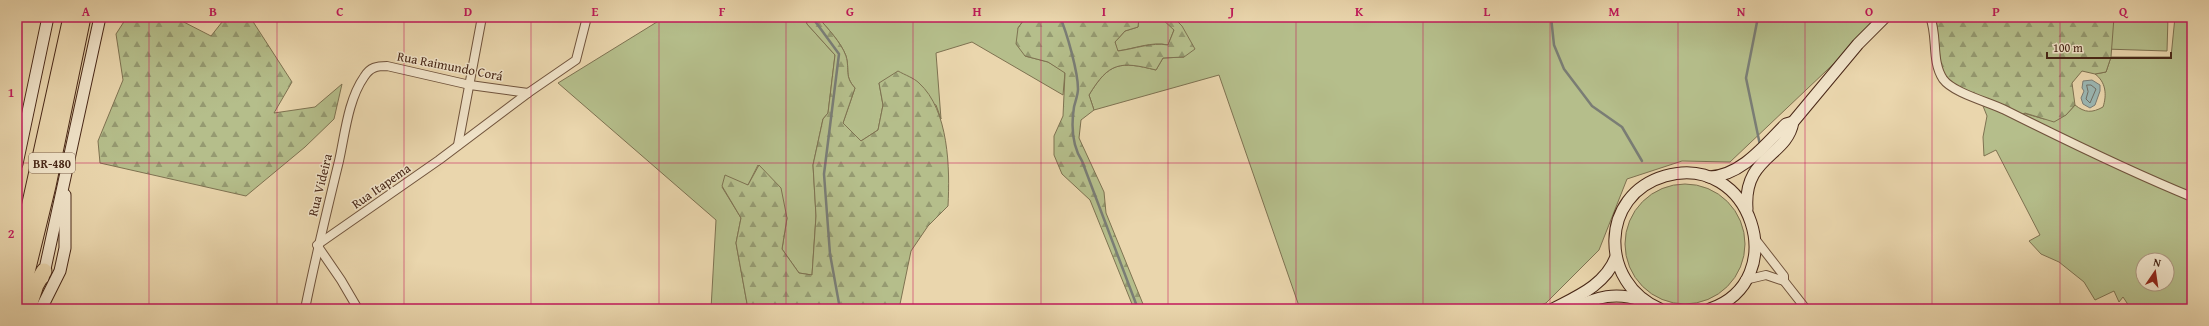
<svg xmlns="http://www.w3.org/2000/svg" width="2209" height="326" font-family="'Gentium Book Plus',serif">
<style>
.green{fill:#b5be8b;stroke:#7e7251;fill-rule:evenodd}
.forest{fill:url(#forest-firs);stroke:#7e7251}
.water{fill:#9bb7b3;stroke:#7a7d75}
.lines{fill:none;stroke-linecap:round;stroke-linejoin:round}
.shore{stroke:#726f65;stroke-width:1}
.stream{stroke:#7a7d75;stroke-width:2.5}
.street-casing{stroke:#70533c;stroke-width:10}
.secondary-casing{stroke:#482717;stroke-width:13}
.highway-casing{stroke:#482717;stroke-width:17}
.street{stroke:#f1e4ca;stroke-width:8}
.secondary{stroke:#f1e4ca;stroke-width:11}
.highway{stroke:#ead6ad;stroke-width:15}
.grid{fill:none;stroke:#c2185b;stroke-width:1;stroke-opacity:0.55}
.labels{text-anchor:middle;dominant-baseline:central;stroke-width:3;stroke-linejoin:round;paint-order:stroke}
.shield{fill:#f1e4ca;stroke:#7b604d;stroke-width:1}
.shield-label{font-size:12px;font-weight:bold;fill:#482717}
.street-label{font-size:13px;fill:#482717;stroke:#f1e4ca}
.neatline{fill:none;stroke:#c2185b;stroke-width:1.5}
.grid-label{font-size:13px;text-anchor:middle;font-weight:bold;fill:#c2185b}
</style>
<defs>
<pattern id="forest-firs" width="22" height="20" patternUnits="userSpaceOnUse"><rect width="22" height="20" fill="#b5be8b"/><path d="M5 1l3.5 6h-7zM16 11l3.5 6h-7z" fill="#959a71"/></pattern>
</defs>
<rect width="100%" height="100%" fill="#ead6ad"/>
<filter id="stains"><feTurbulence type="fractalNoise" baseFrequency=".005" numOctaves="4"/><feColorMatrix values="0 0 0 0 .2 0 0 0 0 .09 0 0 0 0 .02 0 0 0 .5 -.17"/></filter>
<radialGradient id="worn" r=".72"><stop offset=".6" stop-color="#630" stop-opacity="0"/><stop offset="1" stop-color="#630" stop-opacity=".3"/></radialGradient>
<g class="green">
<polygon points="665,17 805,17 807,24 835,55 828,113 823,119 813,165 816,216 812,275 799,273 782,249 787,218 758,165 748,185 722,187 741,218 736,243 748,309 711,309 716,220 558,83"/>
<path d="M818 17H1026L1018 28 1025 56 1048 62 1065 72 1063 95 972 42 936 53 941 119 936 105 879 83 883 105 878 130 861 141 843 123 855 88C844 76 850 70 846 56 841 42 827 28 818 17Z"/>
<path d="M1139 17H1883L1730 162 1682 161 1627 179 1599 250 1546 303 1530 309H1300L1219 75 1094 110 1089 95C1109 62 1120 61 1156 70L1163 58 1184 57 1174 30 1168 45C1152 41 1134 49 1117 51L1115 42 1125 31 1138 27Z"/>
<polygon points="2106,17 2168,17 2167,51 2105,49"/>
<path d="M2175 17H2192V309H2131L2123 297 2119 302 2114 291 2095 300 2084 282 2059 262 2041 254 2029 241 2040 235 1996 150 1984 156 1983 137 1987 116 1981 101 2044 119 2066 115 2075 105C2085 113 2092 113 2103 107 2107 95 2106 82 2095 74L2106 72 2111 57H2171ZM2143 260H2167V284H2143Z"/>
<circle cx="1685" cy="244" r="60"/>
</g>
<g class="forest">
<polygon points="127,17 174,17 211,36 226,17 250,17 292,82 274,113 315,107 342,84 334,119 305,147 246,196 100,163 98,141 123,80 116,34"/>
<path d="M805 17H818C827 28 841 42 846 56 850 70 844 76 855 88L843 123 861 141 878 130 883 105 879 83 898 71C905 75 914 78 919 83 949 110 950 169 948 206L928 226 911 251 899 309H748L736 243 741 218 722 186 725 175 748 185 759 165 781 188 787 218 782 249 799 273 812 275 816 216 813 165 823 119 828 113 835 55 807 24Z"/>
<path d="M1026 17H1139L1138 27 1125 31 1115 42 1118 51C1134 49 1152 42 1168 45L1174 30 1162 19 1174 18 1182 26 1195 49 1184 57 1163 58 1156 70C1120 61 1109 62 1089 95L1094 110 1081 120 1079 138 1104 192 1106 213 1145 309H1134L1090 200 1062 174 1054 155V136L1063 116 1065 73 1048 62 1025 56 1016 44 1018 28Z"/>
<polygon points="1936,17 2114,17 2111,57 2106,72 2095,74 2082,71 2072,83 2075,105 2066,115 2054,122 2025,113 2016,118 1945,81 1941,68"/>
</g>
<polygon class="water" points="2092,80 2100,85 2100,91 2095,105 2090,108 2083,104 2081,98 2084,91 2082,88 2083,81"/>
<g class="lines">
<polygon class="shore" points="2087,85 2091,85 2096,89 2090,103 2086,99 2088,92"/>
<g class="stream">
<polyline points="812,17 839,54 824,174 830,254 840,309"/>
<path d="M1060 17C1067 33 1078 72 1078 89 1078 95 1075 102 1074 107 1071 126 1072 145 1082 161L1138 309"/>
<polyline points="1551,17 1554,45 1564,69 1592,106 1622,127 1642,161"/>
<polyline points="1758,17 1746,78 1760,145"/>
</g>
<g class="street-casing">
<g id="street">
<path d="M1930 17C1938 36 1931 61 1943 79 1953 93 1989 102 2005 110 2067 141 2128 171 2192 197"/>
<polyline points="458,145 482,17"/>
<polyline points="1756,240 1784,276 1784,281 1806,309"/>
<polyline points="1745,280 1766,275 1784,281"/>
<path d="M305 309C315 259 327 210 339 161 345 134 348 100 364 77 370 67 377 66 387 66L470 85 528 93"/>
<polyline points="358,309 341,280 317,245 439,160 528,93 576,60 587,17"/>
</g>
</g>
<g class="secondary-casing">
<g id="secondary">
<polyline points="17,164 48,17"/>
<path d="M1709 177C1741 176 1765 145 1786 124L1793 122"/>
<path d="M1747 209C1743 156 1787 157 1793 122L1858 44 1885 17"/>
<polyline points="43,278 100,17"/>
<polyline points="41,309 60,271 65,248 65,195"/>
<path d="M1553 309C1578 296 1605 285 1616 257"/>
<path d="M1574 309C1597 296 1616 292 1641 300"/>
<path d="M1660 309C1599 283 1599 195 1665 176 1751 151 1793 280 1710 309"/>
</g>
</g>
<g class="highway-casing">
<g id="highway">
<polyline points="17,262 71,17"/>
<polyline points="18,309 48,186 83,17"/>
<polyline points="28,309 36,285 44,271"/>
</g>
</g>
<use href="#street" class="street"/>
<use href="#secondary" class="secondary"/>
<use href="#highway" class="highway"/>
</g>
<path class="grid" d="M149 17V309M277 17V309M404 17V309M531 17V309M659 17V309M786 17V309M913 17V309M1041 17V309M1168 17V309M1296 17V309M1423 17V309M1550 17V309M1678 17V309M1805 17V309M1932 17V309M2060 17V309M17 163H2192"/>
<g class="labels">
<rect class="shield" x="29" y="153" width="46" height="20" rx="3"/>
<g class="shield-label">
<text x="52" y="163">BR-480</text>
</g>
<g class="street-label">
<text transform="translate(450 66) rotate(11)">Rua Raimundo Corá</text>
<text transform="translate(320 185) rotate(-76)">Rua Videira</text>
<text transform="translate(381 186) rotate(-35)">Rua Itapema</text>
</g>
</g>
<rect width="2209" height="326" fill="none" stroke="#ead6ad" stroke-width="44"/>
<g transform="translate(2155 272) rotate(13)"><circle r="19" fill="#f1e4ca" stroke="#ad9882"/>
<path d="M0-3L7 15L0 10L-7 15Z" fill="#8f2418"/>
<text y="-6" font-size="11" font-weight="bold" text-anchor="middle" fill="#482717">N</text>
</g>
<path d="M2047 52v6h124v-6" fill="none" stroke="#482717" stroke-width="2"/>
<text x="2053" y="52" font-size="12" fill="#482717" stroke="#f1e4ca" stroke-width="3" paint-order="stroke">100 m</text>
<rect x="22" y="22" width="2165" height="282" class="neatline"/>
<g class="grid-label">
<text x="86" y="16">A</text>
<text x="213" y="16">B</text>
<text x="340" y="16">C</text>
<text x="468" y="16">D</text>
<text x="595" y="16">E</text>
<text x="722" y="16">F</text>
<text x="850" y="16">G</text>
<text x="977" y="16">H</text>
<text x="1104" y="16">I</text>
<text x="1232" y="16">J</text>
<text x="1359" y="16">K</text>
<text x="1487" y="16">L</text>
<text x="1614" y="16">M</text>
<text x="1741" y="16">N</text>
<text x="1869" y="16">O</text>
<text x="1996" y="16">P</text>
<text x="2123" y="16">Q</text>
<text x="11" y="97">1</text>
<text x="11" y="238">2</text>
</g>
<rect width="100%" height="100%" filter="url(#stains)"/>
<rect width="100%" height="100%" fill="url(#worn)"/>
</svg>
